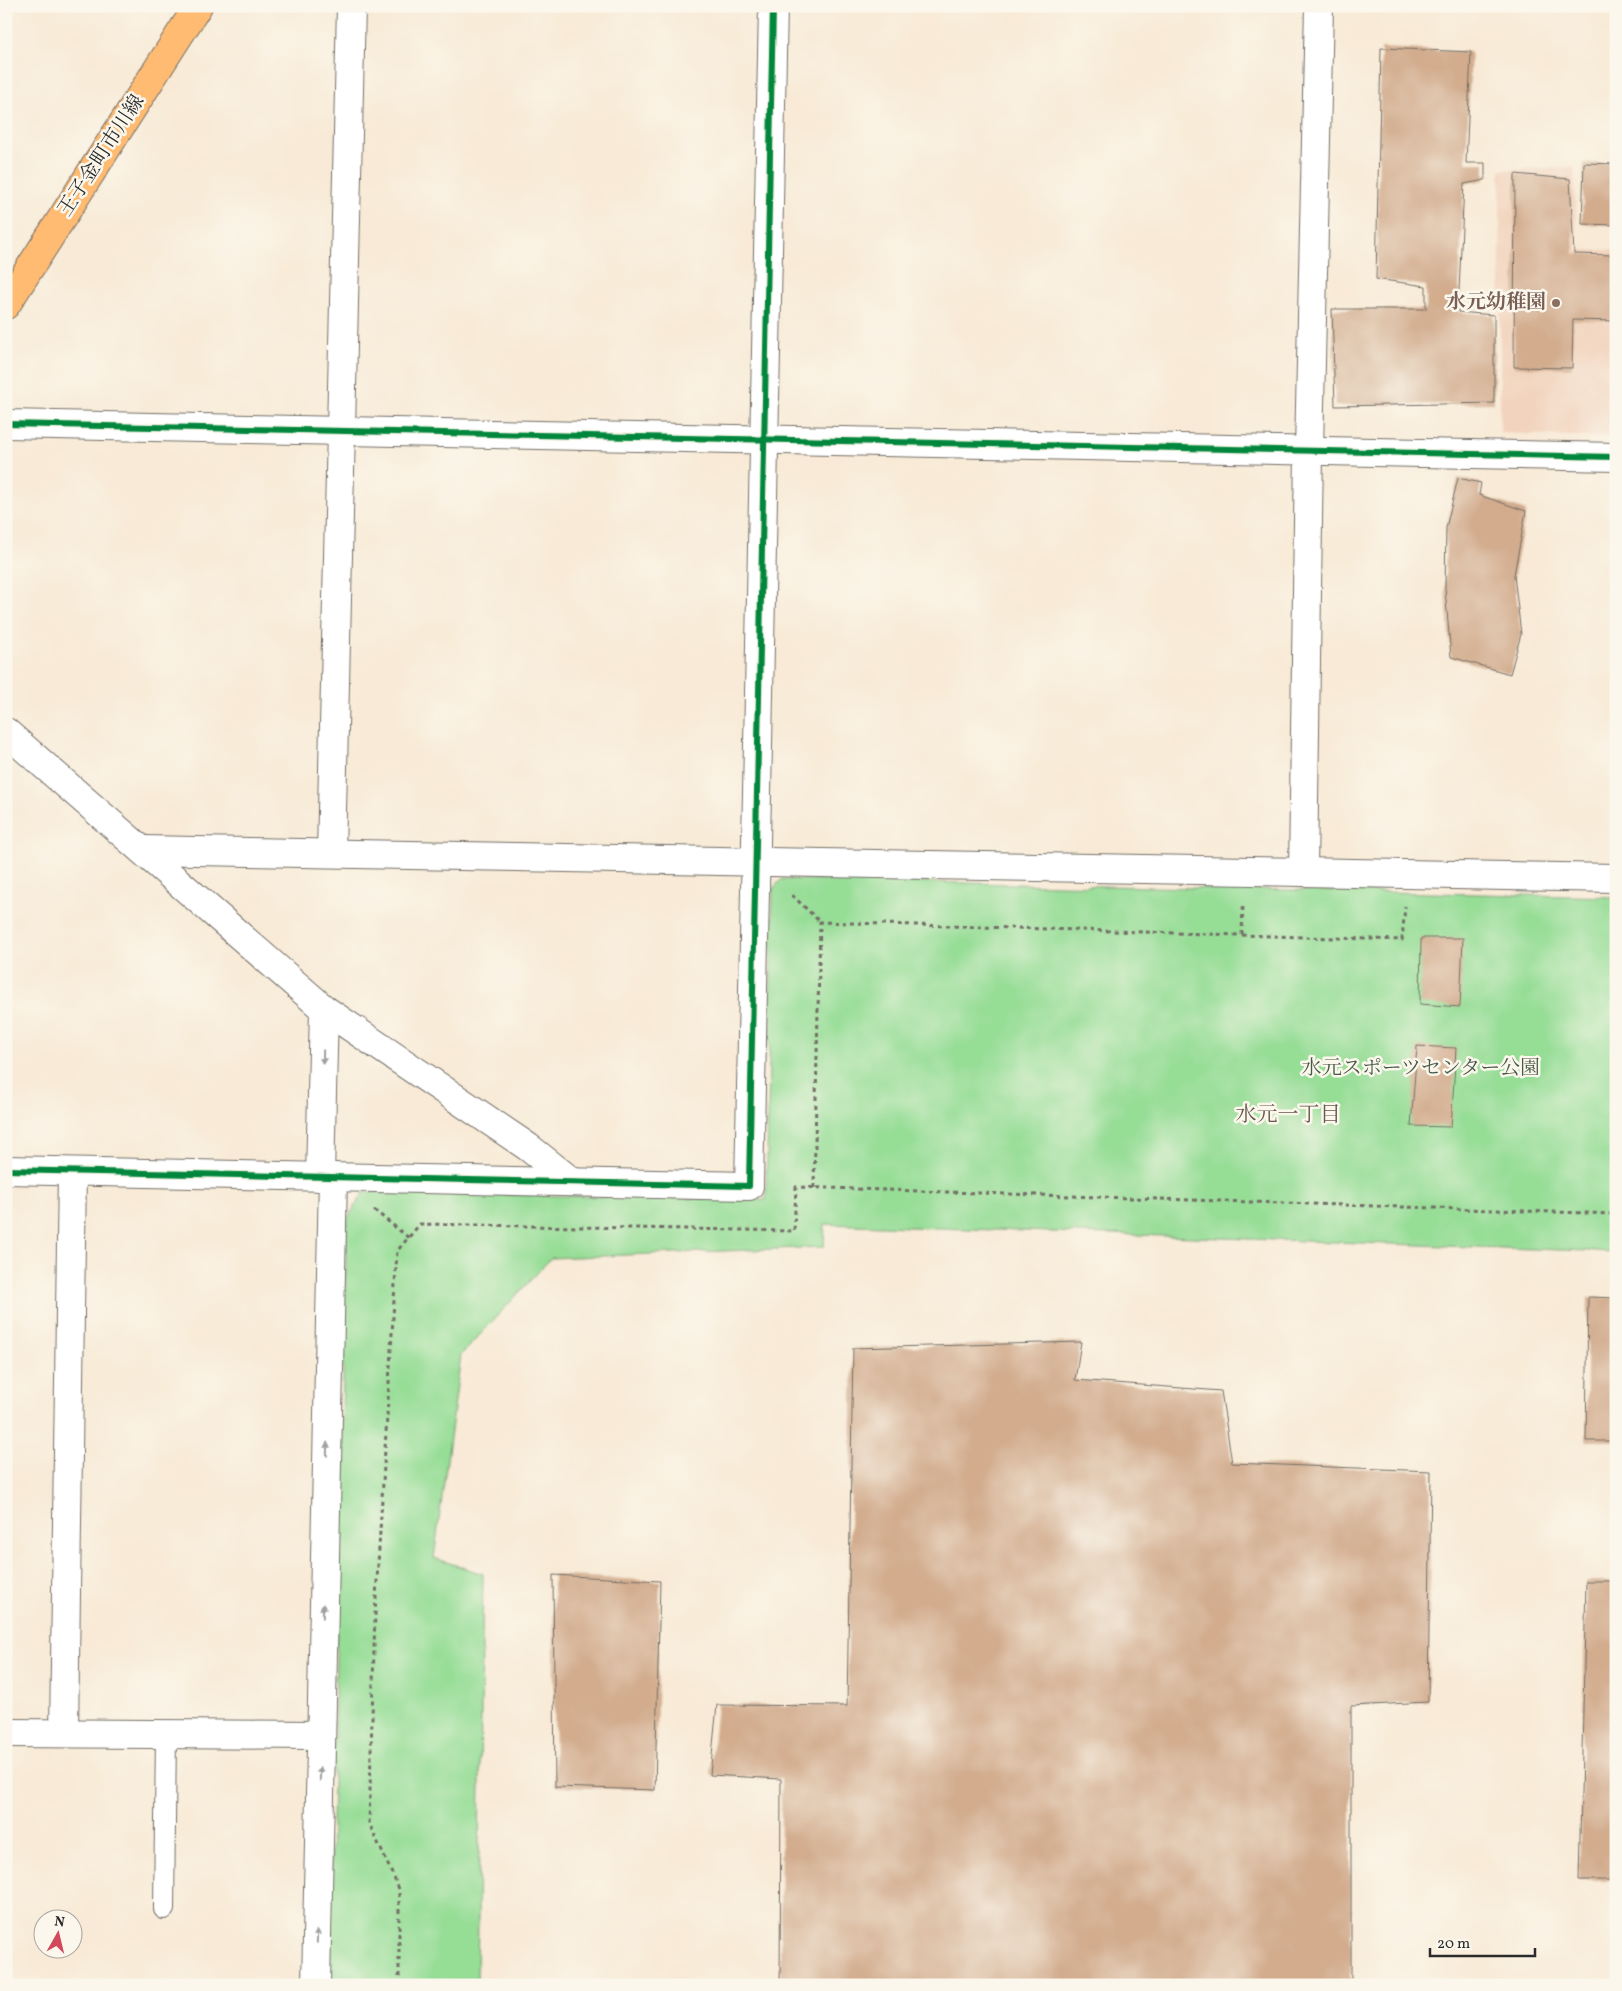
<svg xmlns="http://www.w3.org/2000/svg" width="1622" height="1991" font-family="Vollkorn,'Noto Serif JP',serif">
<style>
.built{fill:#f2d4be}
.green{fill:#96dd96;stroke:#608460}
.building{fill:#d2ac8d}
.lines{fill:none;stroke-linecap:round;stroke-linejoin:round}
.service-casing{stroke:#736e67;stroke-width:22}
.minor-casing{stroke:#736e67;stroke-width:30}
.primary-casing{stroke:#736e67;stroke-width:30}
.path{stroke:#736e67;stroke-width:3;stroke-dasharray:4 4;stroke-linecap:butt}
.service{stroke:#fff;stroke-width:20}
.minor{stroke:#fff;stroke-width:28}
.primary{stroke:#ffbb71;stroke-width:28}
.cycleway-casing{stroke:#fbf7ec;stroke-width:9}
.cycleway{stroke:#00873e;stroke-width:6}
.oneway{fill:#a0a0a0}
.education-dot{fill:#8d6e63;stroke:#fbf7ec;stroke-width:2}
.labels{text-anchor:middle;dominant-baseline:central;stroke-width:5;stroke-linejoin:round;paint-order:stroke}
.street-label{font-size:20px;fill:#2b2b2b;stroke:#fbf7ec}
.education-label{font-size:20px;font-weight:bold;fill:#785e54;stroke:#fbf7ec;text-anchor:end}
.park-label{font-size:20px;fill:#465846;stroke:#fbf7ec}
.neighbourhood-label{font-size:21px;fill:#65584d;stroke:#fbf7ec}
</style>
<rect width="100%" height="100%" fill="#fbf7ec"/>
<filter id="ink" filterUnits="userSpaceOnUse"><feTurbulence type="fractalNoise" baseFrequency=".02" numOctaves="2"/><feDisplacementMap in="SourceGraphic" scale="10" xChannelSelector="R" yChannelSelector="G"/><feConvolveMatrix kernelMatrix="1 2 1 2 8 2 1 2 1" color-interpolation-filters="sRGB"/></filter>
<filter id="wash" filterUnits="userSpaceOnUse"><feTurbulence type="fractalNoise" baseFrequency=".0096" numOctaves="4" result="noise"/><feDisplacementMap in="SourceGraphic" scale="20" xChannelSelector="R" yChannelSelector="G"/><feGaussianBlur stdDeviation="1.12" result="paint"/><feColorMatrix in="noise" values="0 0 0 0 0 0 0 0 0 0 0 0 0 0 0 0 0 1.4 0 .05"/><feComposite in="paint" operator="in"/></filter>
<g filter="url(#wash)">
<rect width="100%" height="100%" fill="#f8ead6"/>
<polygon class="built" points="1574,167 1577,250 1616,250 1616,438 1500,433 1500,170"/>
<polygon class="green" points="782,879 1616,897 1616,1252 825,1224 824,1247 551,1258 461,1355 434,1558 483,1574 477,1985 328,1985 347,1219 364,1192 766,1200 773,888"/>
<g id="blocks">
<g class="building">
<polygon points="1381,48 1471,52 1466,163 1485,163 1485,180 1464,184 1458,312 1494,315 1494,403 1335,406 1332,309 1426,309 1426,286 1376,279"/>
<polygon points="1584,163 1616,164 1616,225 1582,224"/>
<polygon points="1515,174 1570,179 1574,254 1616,255 1616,321 1573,320 1572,368 1514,367"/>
<polygon points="1458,478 1481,483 1479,495 1526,511 1514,575 1521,634 1510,674 1451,657 1445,588 1446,528"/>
<polygon points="1421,938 1463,938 1460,1007 1420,1004"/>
<polygon points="1417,1046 1456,1048 1451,1127 1411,1126"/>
<polygon points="1588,1297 1616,1298 1616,1441 1586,1441"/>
<polygon points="1081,1342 1075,1380 1221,1391 1232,1463 1431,1471 1428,1702 1351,1706 1351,1985 780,1985 781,1779 710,1775 717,1705 847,1706 853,1348"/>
<polygon points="553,1575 660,1581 655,1790 555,1787"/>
<polygon points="1586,1581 1616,1581 1616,1880 1579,1880"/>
</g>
</g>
</g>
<g filter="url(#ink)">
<use href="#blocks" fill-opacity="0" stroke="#736e67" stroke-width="1"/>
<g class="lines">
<g class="service-casing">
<polyline id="service" points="164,1909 166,1735"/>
</g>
<g class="minor-casing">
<g id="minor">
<polyline points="6,424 1616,457"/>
<polyline points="6,732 324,1009 528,1147 571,1181"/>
<polyline points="143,850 1616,878"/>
<polyline points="331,853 351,6"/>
<polyline points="1303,871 1309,451 1319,6"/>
<polyline points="6,1170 749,1186 773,6"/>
<polyline points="320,1177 324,1009"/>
<polyline points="6,1733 320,1735"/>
<polyline points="64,1733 72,1172"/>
<polyline points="316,1985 333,1177"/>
</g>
</g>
<g class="primary-casing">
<polyline id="primary" points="6,305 198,6"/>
</g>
<g class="path">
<polyline points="792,895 820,922"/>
<polyline points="1242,935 1243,903"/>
<polyline points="814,1188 820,922 1402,940 1405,906"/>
<polyline points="374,1210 409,1238"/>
<polyline points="399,1985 399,1889 369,1823 375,1614 397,1251 420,1224 794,1231 796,1187 1616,1214"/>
</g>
<use href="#service" class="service"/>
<use href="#minor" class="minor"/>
<use href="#primary" class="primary"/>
<g class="cycleway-casing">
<g id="cycleway">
<polyline points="6,424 1616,457"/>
<polyline points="6,1170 749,1186 773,6"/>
</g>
</g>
<use href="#cycleway" class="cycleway"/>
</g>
<defs><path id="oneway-solid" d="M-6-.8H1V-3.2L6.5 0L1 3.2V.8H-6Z" transform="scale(1.25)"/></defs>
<g class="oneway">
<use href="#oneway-solid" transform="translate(323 1057) rotate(91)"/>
<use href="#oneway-solid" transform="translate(327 1449) rotate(-89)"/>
<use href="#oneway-solid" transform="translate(323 1611) rotate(-89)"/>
<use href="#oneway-solid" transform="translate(320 1774) rotate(-89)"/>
<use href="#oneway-solid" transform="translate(317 1936) rotate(-89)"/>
</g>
</g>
<circle class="education-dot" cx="1556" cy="303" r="5"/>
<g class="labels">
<g class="street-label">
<text transform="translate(102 156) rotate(-57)">王子金町市川線</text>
</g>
<g class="education-label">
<text x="1546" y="303">水元幼稚園</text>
</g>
<g class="park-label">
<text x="1421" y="1069">水元スポーツセンター公園</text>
</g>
<g class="neighbourhood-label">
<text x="1288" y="1115">水元一丁目</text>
</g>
</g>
<rect width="1622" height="1991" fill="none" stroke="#fbf7ec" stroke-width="25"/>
<g transform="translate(58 1934) rotate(8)"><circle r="24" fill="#fbf7ec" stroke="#a8a59f"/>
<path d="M0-4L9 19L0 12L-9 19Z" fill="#d1495b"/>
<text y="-8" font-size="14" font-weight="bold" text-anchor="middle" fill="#2b2b2b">N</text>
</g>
<path d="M1430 1948v8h105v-8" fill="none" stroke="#2b2b2b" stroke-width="2.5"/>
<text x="1437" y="1948" font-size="15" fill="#2b2b2b" stroke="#fbf7ec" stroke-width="4" paint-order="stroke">20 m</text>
</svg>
